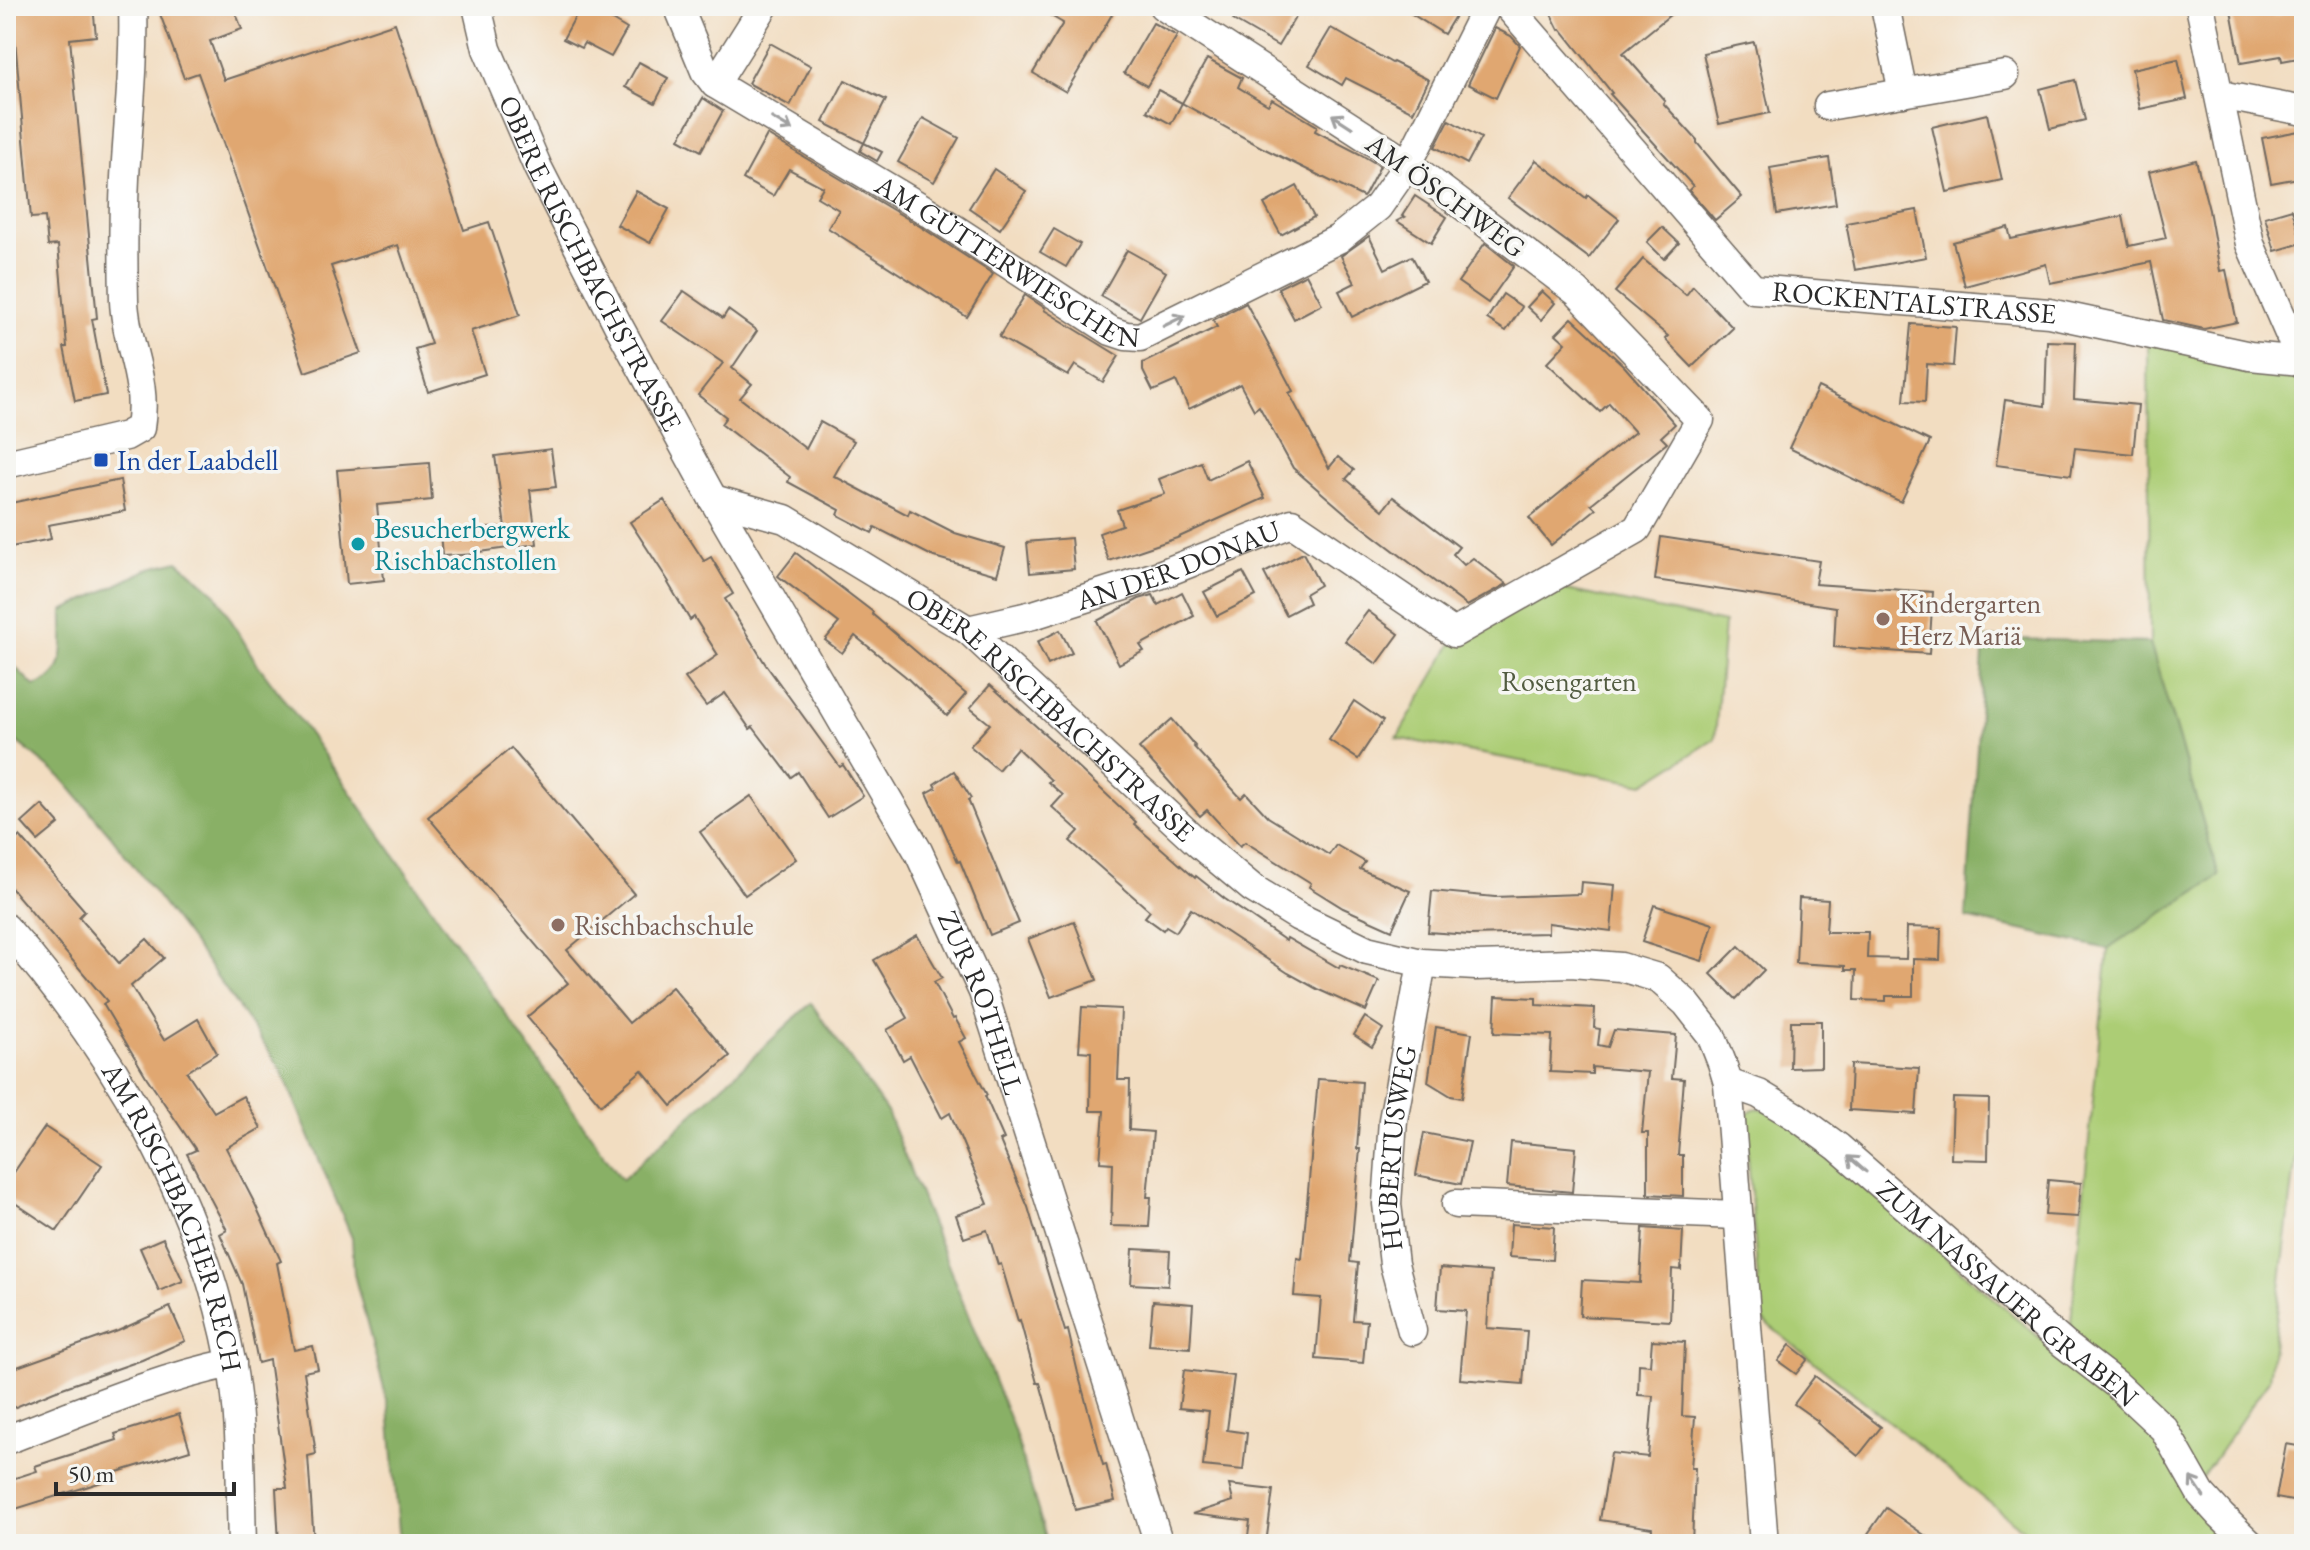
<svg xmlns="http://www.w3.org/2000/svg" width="2310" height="1550" font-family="'EB Garamond',serif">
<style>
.green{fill:#accd75;stroke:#6c7c50;stroke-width:2}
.forest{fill:#89b066;stroke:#5a6e48;stroke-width:2}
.building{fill:#e0a771}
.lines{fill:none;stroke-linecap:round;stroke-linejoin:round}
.minor-casing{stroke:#716960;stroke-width:31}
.minor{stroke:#fff;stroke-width:28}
.oneway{stroke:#a0a0a0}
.transit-dot{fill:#1a4fb4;stroke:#f6f6f2;stroke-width:3}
.culture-dot{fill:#0f9aa8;stroke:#f6f6f2;stroke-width:3}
.education-dot{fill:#8d6e63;stroke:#f6f6f2;stroke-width:3}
.labels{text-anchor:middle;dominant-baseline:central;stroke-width:7;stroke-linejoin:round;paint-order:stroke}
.street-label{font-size:28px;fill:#2b2b2b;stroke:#f6f6f2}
.transit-label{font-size:28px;fill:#164399;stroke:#f6f6f2;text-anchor:start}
.culture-label{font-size:28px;fill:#0d838f;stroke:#f6f6f2;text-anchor:start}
.education-label{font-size:28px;fill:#785e54;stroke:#f6f6f2;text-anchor:start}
.park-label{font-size:28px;fill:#525c41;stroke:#f6f6f2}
</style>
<rect width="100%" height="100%" fill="#f6f6f2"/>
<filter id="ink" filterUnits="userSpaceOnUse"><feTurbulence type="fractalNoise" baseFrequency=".0125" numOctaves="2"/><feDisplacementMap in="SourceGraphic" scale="16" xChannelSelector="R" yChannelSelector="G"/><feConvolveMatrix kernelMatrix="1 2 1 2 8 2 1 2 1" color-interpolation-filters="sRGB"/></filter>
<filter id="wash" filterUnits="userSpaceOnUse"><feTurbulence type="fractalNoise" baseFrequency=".006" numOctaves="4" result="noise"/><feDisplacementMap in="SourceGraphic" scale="32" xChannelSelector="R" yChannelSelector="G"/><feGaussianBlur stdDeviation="1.8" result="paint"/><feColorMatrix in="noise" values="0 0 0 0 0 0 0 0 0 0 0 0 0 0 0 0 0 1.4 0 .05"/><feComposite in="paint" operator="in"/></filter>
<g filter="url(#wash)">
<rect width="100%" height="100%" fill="#f2ddc1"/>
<g class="green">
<path d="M2148 342 2291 370 2304 381V1090L2269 1380 2187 1499 2232 1544H2037L2036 1540 1761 1319 1745 1119C1753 1097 1773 1114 1787 1122L2067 1361 2108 949 2219 876 2150 643Z"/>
<polygon points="1543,585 1724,623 1715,739 1644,784 1397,738 1455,638"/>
</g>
<g class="forest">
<path d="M178 561 215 593 256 662 301 722 622 1180 811 1003 887 1112 1014 1430 1048 1544H400L389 1408 354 1274 352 1238 281 1069 204 958 110 835 62 778 6 733V658L34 686C71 676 62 642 63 611L151 568Z"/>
<polygon points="1984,638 2150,643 2219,876 2108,949 1966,918"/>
</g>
<g id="blocks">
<g class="building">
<polygon points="12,6 93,6 96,36 70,39 97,318 92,319 106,395 75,401 64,347 67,347 58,245 48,246 45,217 31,218"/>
<polygon points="157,6 233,6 242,29 210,41 224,80 395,23 464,230 489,222 520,315 471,331 485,374 428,392 415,349 431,344 398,245 331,266 361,353 305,372 198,73 184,78"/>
<polygon points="581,6 604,6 600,13 627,29 611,57 584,43 581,48 563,39"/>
<polygon points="1034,6 1117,6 1066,92 1033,73 1063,23"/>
<polygon points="1241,6 1302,6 1278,46 1233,20"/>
<polygon points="1399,6 1461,6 1444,34"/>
<polygon points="1547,6 1681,6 1623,53 1665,101 1663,103 1697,140 1697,143 1742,197 1715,220 1689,190 1693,186 1610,94 1612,93 1561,29 1559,30"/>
<polygon points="2252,6 2271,6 2273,16 2304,10 2304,57 2282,61 2281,56 2241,63 2231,10"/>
<polygon points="1153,23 1177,36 1147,86 1124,73"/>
<polygon points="1331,28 1392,63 1393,62 1429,80 1413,112 1346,78 1342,85 1309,65"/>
<polygon points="1495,28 1511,36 1520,46 1496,98 1468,84"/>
<polygon points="1754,42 1770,113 1719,124 1703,53"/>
<polygon points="770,43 811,66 790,106 748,83"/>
<polygon points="1207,59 1242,78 1238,87 1268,105 1272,99 1317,126 1315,131 1360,154 1380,166 1365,195 1363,197 1263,148 1182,103"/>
<polygon points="2178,59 2187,99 2140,109 2132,69"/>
<polygon points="639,62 668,78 655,103 625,87"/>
<polygon points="845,80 886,100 864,143 823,122"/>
<polygon points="2075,80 2085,120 2050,129 2040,89"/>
<polygon points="1158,90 1182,103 1171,124 1147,111"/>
<polygon points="703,98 723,111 701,151 679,139"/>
<polygon points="1987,114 2002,180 1947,192 1932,127"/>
<polygon points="923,118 959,138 934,182 898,162"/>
<polygon points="1449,120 1481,138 1467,164 1435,147"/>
<polygon points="2299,131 2304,157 2304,177 2271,183 2262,138"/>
<polygon points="767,135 918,225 993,274 967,317 828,228 839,210 817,197 823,187 789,169 773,196 743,179"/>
<polygon points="864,143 882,152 877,161 860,151"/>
<polygon points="1829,158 1836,204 1777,214 1770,168"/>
<polygon points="1536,160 1586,198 1588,195 1619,219 1589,258 1508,198"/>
<polygon points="2196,160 2209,210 2220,271 2226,270 2237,322 2204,329 2163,320 2151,262 2050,283 2046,264 1965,286 1953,242 2008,227 2011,239 2123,216 2129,246 2166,238 2149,172"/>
<polygon points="994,169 1026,191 1000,229 969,208"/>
<polygon points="1297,186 1314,217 1281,235 1264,204"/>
<polygon points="636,191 669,209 650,243 617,225"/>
<polygon points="1415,196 1447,217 1431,243 1397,221 1405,217 1402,216"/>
<polygon points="2292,209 2302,243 2275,251 2265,217"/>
<polygon points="1917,210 1926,257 1855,270 1846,223"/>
<polygon points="1662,227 1679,243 1664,259 1647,242"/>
<polygon points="1054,229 1080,244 1066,267 1040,252"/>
<polygon points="1369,236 1385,269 1412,256 1425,281 1352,317 1339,291 1355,283 1341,256"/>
<polygon points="1485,243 1514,266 1488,303 1458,282"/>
<polygon points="1127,250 1166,272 1140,318 1101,296"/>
<polygon points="1643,259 1686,295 1693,286 1733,328 1692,367 1665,339 1668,336 1615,292"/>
<polygon points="1306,274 1322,304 1294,319 1278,288"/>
<polygon points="684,291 723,318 728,310 757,331 732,368 752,384 740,398 806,449 820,422 854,441 834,476 908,515 910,510 955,533 1005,548 997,575 934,557 875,527 872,533 838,515 840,510 788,482 790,477 721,424 726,417 698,395 723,363 662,321"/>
<polygon points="1542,291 1555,303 1541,320 1527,307"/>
<polygon points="1503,294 1522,307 1506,331 1487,319"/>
<polygon points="1025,295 1045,308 1044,310 1119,356 1103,382 1075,365 1068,376 999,337"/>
<polygon points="1246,303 1293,391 1289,393 1329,468 1338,457 1354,470 1346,479 1383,510 1393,497 1459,547 1453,554 1464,565 1473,558 1507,584 1467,606 1351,518 1293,468 1259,406 1254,410 1240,384 1189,409 1176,381 1153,391 1143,371 1143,363 1217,327 1213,320"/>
<polygon points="1572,318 1624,366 1675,424 1661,437 1667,443 1591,504 1596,509 1551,545 1529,518 1635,432 1609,403 1600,412 1547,363 1566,343 1556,334"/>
<polygon points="1911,324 1956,327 1953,366 1927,364 1925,402 1904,401"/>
<polygon points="2047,341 2076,342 2074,399 2138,405 2133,454 2075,448 2071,475 1996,465 2005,400 2045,406"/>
<polygon points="1818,387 1930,441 1901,502 1789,448"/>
<polygon points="551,449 556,487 530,490 537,544 479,552 479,554 442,556 440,532 505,527 495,456"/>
<polygon points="1247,461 1265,498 1177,538 1109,561 1099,533 1122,525 1117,510 1165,494 1159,479 1201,462 1208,480"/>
<polygon points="429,463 432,500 377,505 384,580 347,584 337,470"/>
<polygon points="120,480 125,511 48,525 51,539 6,548 6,504"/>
<polygon points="664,500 704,561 711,557 733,594 725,599 766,665 840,767 843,765 863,796 828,818 798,772 791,777 753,727 750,729 725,693 706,706 685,678 718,655 694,617 690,620 668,583 669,582 630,522"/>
<polygon points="1661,537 1819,561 1815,584 1933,592 1929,654 1834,647 1836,607 1655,580"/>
<polygon points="1071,538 1074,569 1030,573 1027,542"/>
<polygon points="796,553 873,612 872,614 966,694 947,716 905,676 855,636 842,653 825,640 839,623 778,576"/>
<polygon points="1303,553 1320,585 1305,594 1309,603 1286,615 1264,573"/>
<polygon points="1243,572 1256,596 1217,616 1204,592"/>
<polygon points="1182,592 1194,616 1140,645 1144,651 1119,664 1097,621 1139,599 1153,595 1158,605"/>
<polygon points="1368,611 1399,634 1377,664 1345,641"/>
<polygon points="1060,630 1072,653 1048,665 1037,642"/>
<polygon points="990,685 1056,744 1054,745 1136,822 1134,824 1195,878 1196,876 1225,899 1286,941 1287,938 1339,968 1340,965 1379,981 1366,1011 1317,989 1288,973 1191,909 1176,932 1166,926 1163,930 1145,917 1150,911 1070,841 1079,831 1052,807 1063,795 1048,782 1051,780 1017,748 998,770 970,746 990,724 970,708"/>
<polygon points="1354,701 1383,721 1358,759 1329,740"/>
<polygon points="1172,719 1195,746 1194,747 1241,798 1246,793 1268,817 1329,855 1336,845 1365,862 1360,869 1410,891 1392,930 1343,908 1309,887 1311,883 1245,842 1240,846 1207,810 1200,816 1139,748"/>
<polygon points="511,748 634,894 567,950 629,1023 672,987 730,1056 672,1106 642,1070 601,1105 527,1017 568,983 428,817"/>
<polygon points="954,771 971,798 968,800 1019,923 990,935 960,861 958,862 927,793 936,788 934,784"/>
<polygon points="751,796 796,859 745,895 700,832"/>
<polygon points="42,805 59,824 38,841 22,823"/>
<polygon points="20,836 85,911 79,917 119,963 147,939 164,958 131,986 164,1040 198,1019 217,1053 187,1072 214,1112 243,1096 261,1128 226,1148 255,1204 281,1261 277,1263 294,1350 313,1346 318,1369 304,1372 316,1454 308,1456 314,1544 279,1544 276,1488 287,1488 269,1360 258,1363 242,1284 220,1234 227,1230 187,1154 196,1150 147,1078 103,1004 107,1001 6,882 6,848"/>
<polygon points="1581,882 1615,885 1611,931 1548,923 1548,933 1470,935 1428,932 1432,891 1495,897 1580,894"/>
<polygon points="1799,898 1828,900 1826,932 1868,932 1867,958 1906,959 1907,927 1941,928 1940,960 1913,959 1913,996 1886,996 1886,1001 1855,1000 1856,970 1845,970 1845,966 1796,963"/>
<polygon points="1654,905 1713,924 1702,961 1642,942"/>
<polygon points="1074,921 1097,980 1051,997 1028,939"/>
<polygon points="917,935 942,978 934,982 953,1019 955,1018 966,1038 959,1042 987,1095 985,1096 1004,1139 1000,1141 1028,1207 1065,1331 1068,1330 1078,1373 1103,1465 1106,1464 1115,1501 1075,1510 1040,1383 1037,1383 1020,1320 1018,1321 1001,1264 998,1265 987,1230 964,1238 956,1215 988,1204 950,1113 942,1118 910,1056 903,1060 887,1030 908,1018 874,960"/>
<polygon points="1739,946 1764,970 1736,999 1711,974"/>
<polygon points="1496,996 1536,998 1536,1005 1595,1008 1594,1028 1600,1029 1598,1045 1608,1047 1614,1030 1676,1035 1672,1078 1684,1079 1678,1155 1683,1155 1683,1196 1648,1194 1648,1133 1642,1133 1648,1072 1592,1067 1592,1074 1550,1072 1552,1035 1494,1033"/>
<polygon points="1082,1007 1121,1009 1118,1080 1130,1080 1129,1130 1153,1132 1147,1197 1151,1197 1149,1227 1111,1226 1113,1163 1100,1162 1104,1111 1090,1111 1091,1052 1079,1051"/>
<polygon points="1365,1017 1383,1029 1372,1047 1354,1035"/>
<polygon points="1791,1021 1821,1021 1821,1067 1790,1068"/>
<polygon points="1436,1027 1472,1033 1462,1098 1451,1096 1428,1082"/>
<polygon points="1851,1064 1919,1068 1916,1114 1849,1110"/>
<polygon points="1318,1079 1362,1082 1357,1149 1360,1149 1350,1262 1358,1263 1353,1320 1367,1321 1363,1363 1316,1359 1321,1298 1294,1296 1297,1258 1302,1259"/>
<polygon points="1953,1098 1989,1099 1988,1160 1951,1159"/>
<polygon points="45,1127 102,1165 57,1231 6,1197 6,1184"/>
<polygon points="1424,1133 1470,1142 1461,1184 1416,1175"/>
<polygon points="1511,1142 1576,1148 1572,1192 1507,1186"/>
<polygon points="2048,1180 2081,1183 2078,1217 2045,1215"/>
<polygon points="1511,1224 1554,1227 1552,1260 1509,1257"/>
<polygon points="1643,1228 1683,1231 1681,1270 1672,1269 1670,1321 1580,1316 1582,1280 1640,1283"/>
<polygon points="163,1238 183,1281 159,1291 140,1248"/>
<polygon points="1133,1249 1170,1251 1168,1286 1131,1284"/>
<polygon points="1440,1268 1491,1272 1487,1328 1527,1331 1523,1384 1460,1379 1466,1311 1437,1309"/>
<polygon points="1153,1301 1193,1304 1190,1348 1149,1345"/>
<polygon points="170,1307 185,1341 142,1360 54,1391 6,1411 6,1371 118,1331"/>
<polygon points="1652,1340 1685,1342 1682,1416 1695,1417 1691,1468 1695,1468 1692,1544 1651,1544 1652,1528 1600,1520 1611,1453 1648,1457 1653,1396 1638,1395 1639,1364 1650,1365"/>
<polygon points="1790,1345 1808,1359 1796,1374 1778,1361"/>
<polygon points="1184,1370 1234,1376 1227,1430 1247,1433 1243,1470 1203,1466 1209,1411 1179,1408"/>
<polygon points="1815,1376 1881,1427 1858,1456 1817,1423 1818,1421 1794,1404"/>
<polygon points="179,1414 190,1450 104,1476 105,1481 6,1512 6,1481 37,1471 35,1466 117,1440 115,1434"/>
<polygon points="2286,1444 2304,1447 2304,1503 2276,1498"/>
<polygon points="1229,1485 1273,1490 1266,1544 1247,1544 1250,1521 1192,1514 1233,1501"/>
<polygon points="1886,1508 1937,1544 1879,1544 1867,1535"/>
</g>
</g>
</g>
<g filter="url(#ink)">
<use href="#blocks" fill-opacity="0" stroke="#716960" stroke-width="2"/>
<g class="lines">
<g class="minor-casing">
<g id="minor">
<path id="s1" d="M477 6 487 49 538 168 617 323 713 499 918 851 983 992 1159 1544"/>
<path id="s2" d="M678 6 705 71 715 84 927 211 1111 331 1126 336 1140 337 1338 239 1378 207 1408 164 1487 6"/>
<path id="s3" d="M1508 6 1753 289 2049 313 2250 356 2301 361"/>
<polyline points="1885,6 1903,93"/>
<polyline points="2200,6 2250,244 2301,361 2304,365"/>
<polyline points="715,84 764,6"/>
<polyline points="2220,95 2304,111"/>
<polyline points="1828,106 2005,75"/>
<path d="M6 464 126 436 140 428C148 378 126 347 124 301 123 260 123 219 125 178 128 120 135 63 133 6"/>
<path id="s4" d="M713 499 785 519 968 630 1198 843 1252 888 1299 917 1367 950 1422 963 1476 966 1571 963 1621 967 1658 978 1686 1003 1711 1035 1722 1063 1728 1083 1764 1544"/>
<path id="s5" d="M968 630 1033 615 1159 575 1292 523 1454 633 1637 529 1700 420 1577 292 1408 164 1163 6"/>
<path id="s6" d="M6 928C113 1050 201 1200 231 1361 242 1421 240 1484 242 1544"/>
<path id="s7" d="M1728 1083 1759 1094 1797 1117 1838 1147 2064 1344 2116 1384 2164 1429 2201 1494 2221 1516 2250 1544"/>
<polyline points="1456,1204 1737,1215"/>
<path id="s8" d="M1412 1331 1394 1264 1387 1204 1393 1120 1422 963"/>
<path d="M6 1440C80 1412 154 1379 232 1363"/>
</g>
</g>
<use href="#minor" class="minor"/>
</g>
<defs><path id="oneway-shaft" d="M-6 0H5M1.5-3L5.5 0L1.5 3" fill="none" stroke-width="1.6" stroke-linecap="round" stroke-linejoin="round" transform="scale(2)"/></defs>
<g class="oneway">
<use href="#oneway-shaft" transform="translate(1342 121) rotate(-147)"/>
<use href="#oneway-shaft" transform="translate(782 124) rotate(31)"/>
<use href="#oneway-shaft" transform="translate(1174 321) rotate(-26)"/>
<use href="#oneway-shaft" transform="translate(1857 1164) rotate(-139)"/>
<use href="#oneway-shaft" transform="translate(2197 1487) rotate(-124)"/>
</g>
</g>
<rect class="transit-dot" x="93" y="452" width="16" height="16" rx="4"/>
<circle class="culture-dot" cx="358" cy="544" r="8"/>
<g class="education-dot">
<circle cx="1883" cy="619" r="8"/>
<circle cx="558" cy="925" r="8"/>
</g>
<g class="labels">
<g class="street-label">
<text transform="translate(1446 195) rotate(36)">AM ÖSCHWEG</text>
<text stroke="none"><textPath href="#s2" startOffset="430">AM GÜTTERWIESCHEN</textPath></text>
<text stroke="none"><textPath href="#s1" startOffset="282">OBERE RISCHBACHSTRASSE</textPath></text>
<text stroke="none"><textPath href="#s3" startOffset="536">ROCKENTALSTRASSE</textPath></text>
<text stroke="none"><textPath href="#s5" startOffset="220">AN DER DONAU</textPath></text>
<text stroke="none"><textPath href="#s4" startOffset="406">OBERE RISCHBACHSTRASSE</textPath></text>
<text stroke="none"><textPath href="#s1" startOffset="1120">ZUR ROTHELL</textPath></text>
<text stroke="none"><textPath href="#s8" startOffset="186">HUBERTUSWEG</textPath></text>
<text stroke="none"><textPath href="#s6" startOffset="338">AM RISCHBACHER RECH</textPath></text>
<text stroke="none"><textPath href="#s7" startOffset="352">ZUM NASSAUER GRABEN</textPath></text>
</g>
<g class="transit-label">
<text x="117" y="460">In der Laabdell</text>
</g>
<g class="culture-label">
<text x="374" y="528">Besucherbergwerk<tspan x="374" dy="32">Rischbachstollen</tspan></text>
</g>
<g class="education-label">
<text x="1899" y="603">Kindergarten<tspan x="1899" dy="32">Herz Mariä</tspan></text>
<text x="574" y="925">Rischbachschule</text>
</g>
<g class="park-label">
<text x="1569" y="681">Rosengarten</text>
</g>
</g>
<rect width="2310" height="1550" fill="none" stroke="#f6f6f2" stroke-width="32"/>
<path d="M56 1482v12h178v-12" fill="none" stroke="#2b2b2b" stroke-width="4"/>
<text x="68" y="1482" font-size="24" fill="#2b2b2b" stroke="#f6f6f2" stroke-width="6" paint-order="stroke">50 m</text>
</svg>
